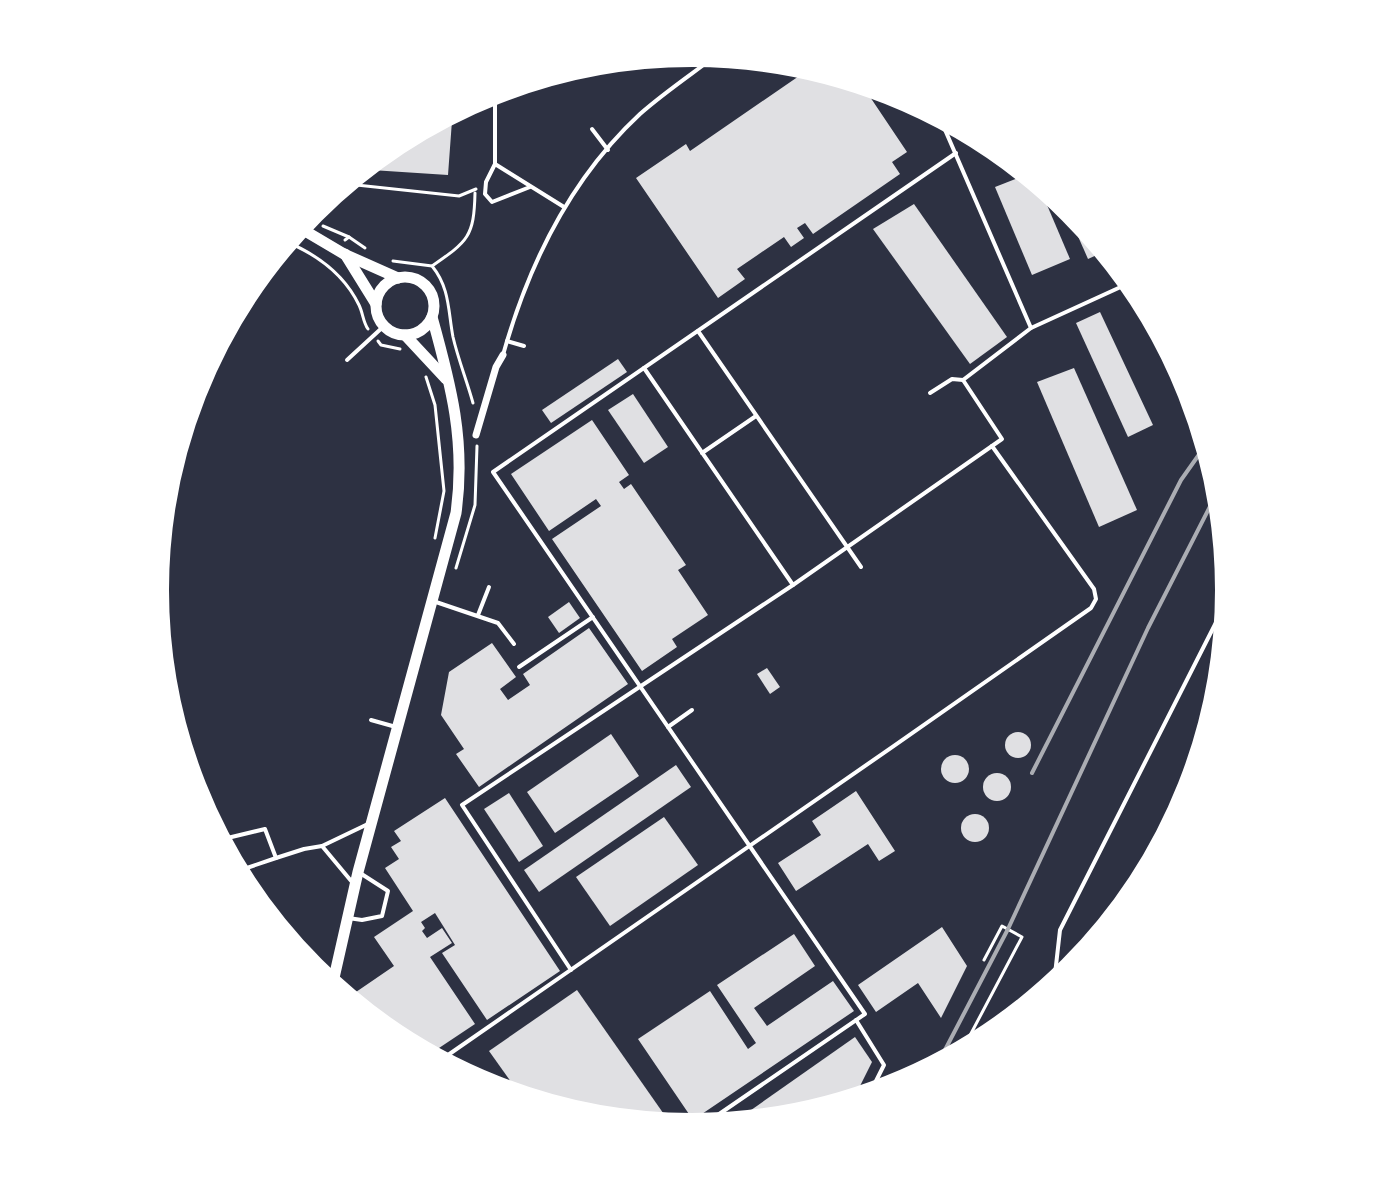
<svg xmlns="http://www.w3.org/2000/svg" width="1385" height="1180" font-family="'Fira Sans Condensed',sans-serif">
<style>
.building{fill:#e0e0e3}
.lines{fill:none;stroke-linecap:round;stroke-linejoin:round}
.path{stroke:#fff;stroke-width:3}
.service{stroke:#fff;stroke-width:4}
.pedestrian{stroke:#fff;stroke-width:7}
.tertiary{stroke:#fff;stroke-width:11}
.rail{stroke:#abadb3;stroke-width:4}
.rim{fill:none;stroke:#fff;stroke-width:10}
</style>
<rect width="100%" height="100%" fill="#2d3142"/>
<g class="building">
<polygon points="815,65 819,71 826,67 856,76 907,152 892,162 900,174 813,234 805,223 797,228 804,238 791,247 784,237 737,269 745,279 718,298 636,178 686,144 690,151"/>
<polygon points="453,107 448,175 356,169 399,135 419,137 420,124"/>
<polygon points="1033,172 1070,259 1032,275 995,187"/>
<polygon points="1059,193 1076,207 1110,249 1088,259"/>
<polygon points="914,204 1007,337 970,364 873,229"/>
<polygon points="1100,312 1153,425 1128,437 1076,323"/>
<polygon points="618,359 627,372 551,423 542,410"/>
<polygon points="1074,368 1137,510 1099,527 1037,382"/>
<polygon points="633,394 668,447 644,463 608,410"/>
<polygon points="592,420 629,475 619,482 624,489 631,484 686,565 678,570 708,615 672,639 677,647 642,671 552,539 601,506 596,499 549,531 511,474"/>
<polygon points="569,602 580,618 559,633 548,617"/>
<polygon points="589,628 628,684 479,787 456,754 464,749 441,715 449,672 492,643 516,677 500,689 508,700 530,685 523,674"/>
<polygon points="767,668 780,687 770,694 757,674"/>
<circle cx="1018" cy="745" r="13"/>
<polygon points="611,734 639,776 555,833 527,792"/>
<circle cx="955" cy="769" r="14"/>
<polygon points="676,765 691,787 539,892 524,870"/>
<circle cx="997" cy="787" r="14"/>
<polygon points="856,791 895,851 879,861 868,844 796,891 778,863 821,835 812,821"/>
<polygon points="509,793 543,846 519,862 484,809"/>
<polygon points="445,798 560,971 487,1020 442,953 455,945 435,913 421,922 425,928 422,931 427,938 442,928 452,943 430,957 475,1024 424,1058 386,1036 356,992 394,966 374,937 413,911 385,868 399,859 391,847 401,841 394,831"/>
<circle cx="975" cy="828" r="14"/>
<polygon points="664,817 698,865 610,926 576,877"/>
<polygon points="250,876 264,918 236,881"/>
<polygon points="942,927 967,966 941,1018 918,983 876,1012 858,985"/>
<polygon points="794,934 815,966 754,1008 767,1026 833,981 854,1011 693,1120 638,1039 710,991 748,1049 756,1043 717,985"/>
<polygon points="577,990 675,1130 586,1121 526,1103 489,1051"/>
<polygon points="855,1037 872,1062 850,1106 798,1122 724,1129"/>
</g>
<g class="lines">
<g class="path">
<polyline points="338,183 459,196 476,189"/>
<polyline points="323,226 349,237"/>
<path d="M282 240C315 253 343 272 359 305 363 313 363 322 368 329"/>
<polyline points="345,240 349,237 365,248"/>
<path d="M393 261 432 266C450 288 448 311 453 337 458 359 467 381 473 403"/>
<path d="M432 266C468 241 474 237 475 193"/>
<polyline points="378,341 381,345 400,349"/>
<polyline points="426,377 435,405 444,491 435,538"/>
<polyline points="456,568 475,505 477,446"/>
<polyline points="151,585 159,596"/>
<polyline points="957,1060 1022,937 1002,926 984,960"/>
</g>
<g class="service">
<polyline points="495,86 495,164 486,182 485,194 492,202 530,187"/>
<polyline points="936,109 1031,328 1136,280"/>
<polyline points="945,128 959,121"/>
<polyline points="592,129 608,150"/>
<polyline points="495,164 564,207"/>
<polyline points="698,331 861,567"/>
<polyline points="507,341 524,346"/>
<path d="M503 355C528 266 571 178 640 114 666 91 695 72 722 51"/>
<polyline points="347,360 384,326"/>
<polyline points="644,368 793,585"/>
<polyline points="930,393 952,379 963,380"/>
<polyline points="992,446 1002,439 963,380 1031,328"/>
<polyline points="702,453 756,416"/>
<polyline points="433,601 498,623 514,644"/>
<polyline points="478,615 489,587"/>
<polyline points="519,667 593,617"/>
<polyline points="371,720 396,727"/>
<polyline points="668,727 692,710"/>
<polyline points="215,841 265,829 276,858 304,849 322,846 352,882"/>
<polyline points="322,846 370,823"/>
<polyline points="232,873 276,858"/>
<polyline points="348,918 362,920 382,916 388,891 360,873"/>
<polyline points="1053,992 1060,930 1234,587"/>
<polyline points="856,1020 884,1065 866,1101"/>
<path d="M435 1064C654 913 873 761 1091 608L1096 599 1094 589 992 446 793 585 462 805 571 970"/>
<polyline points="693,1132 865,1014 493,472 956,153"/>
</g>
<polyline class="pedestrian" points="476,435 496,367 503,355"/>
<g class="tertiary">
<polyline points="295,225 344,254 398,278"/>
<polyline points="345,254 376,304"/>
<circle cx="405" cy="306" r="29"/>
<polyline points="405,335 446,379"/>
<path d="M331 991 358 872 456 513C466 442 451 385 432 317"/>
</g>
<g class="rail">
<polyline points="1032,773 1181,480 1210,439"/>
<polyline points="933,1073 1008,929 1148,628 1223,481"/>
</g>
</g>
<path d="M0 0H1385V1180H0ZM164 590a528 528 0 1 1 1056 0a528 528 0 1 1-1056 0Z" fill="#fff" fill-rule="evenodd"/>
<path class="rim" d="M164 590a528 528 0 1 1 1056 0a528 528 0 1 1-1056 0Z"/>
</svg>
